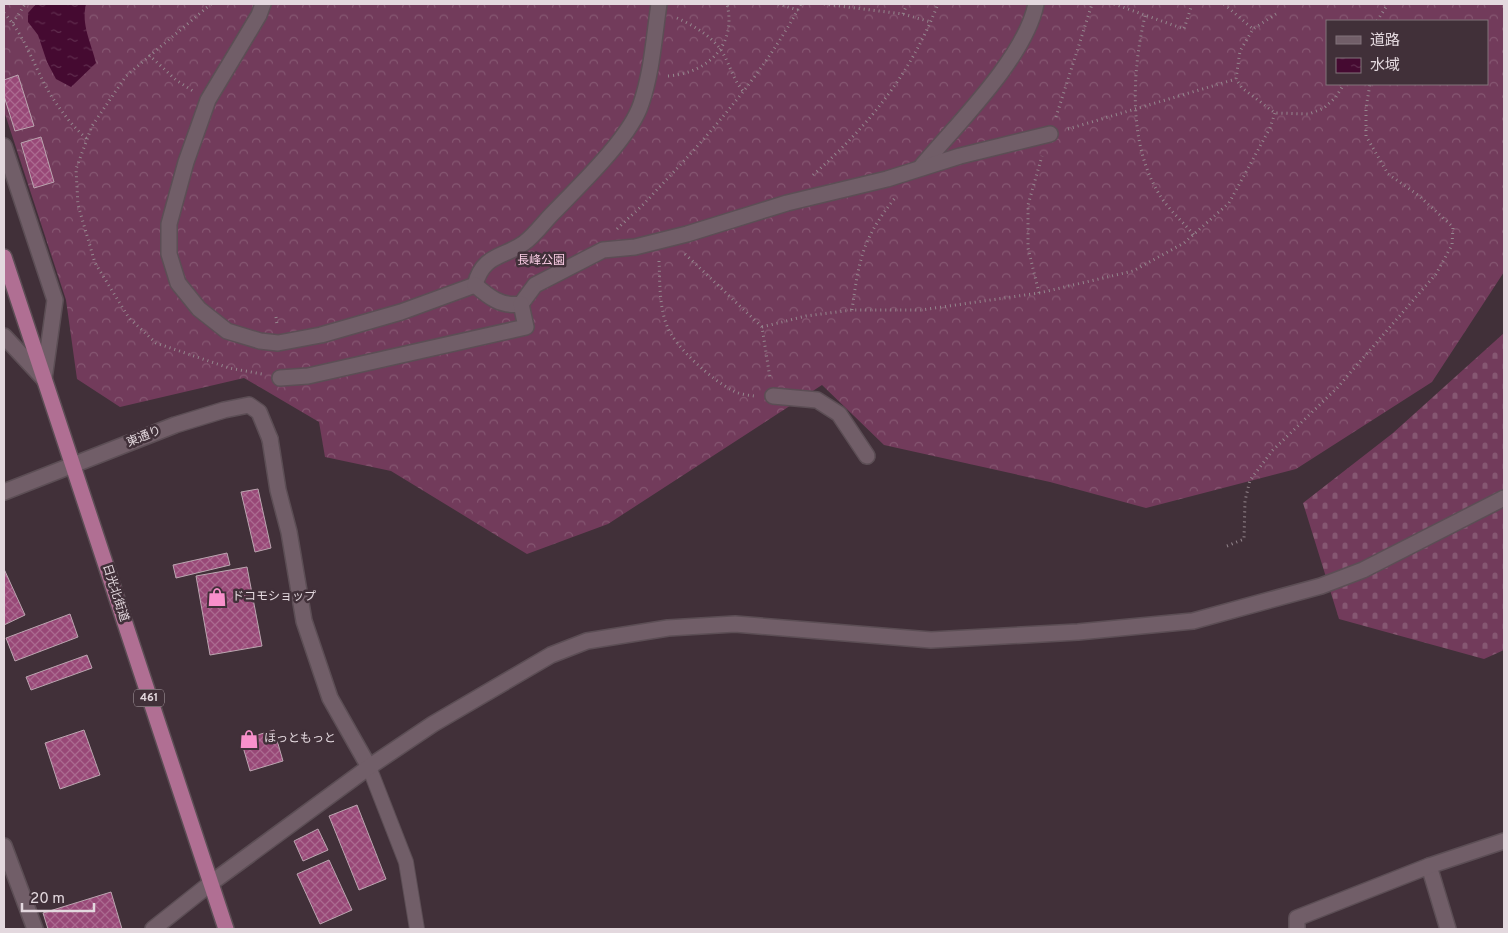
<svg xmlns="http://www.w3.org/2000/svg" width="1508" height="933" font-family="Overpass,'Noto Sans JP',sans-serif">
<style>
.forest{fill:url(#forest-crowns);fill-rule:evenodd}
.cemetery{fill:url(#cemetery-stones)}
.water{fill:url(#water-ripples)}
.building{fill:url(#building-cross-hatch);stroke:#bba5b0}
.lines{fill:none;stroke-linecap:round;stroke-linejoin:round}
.service-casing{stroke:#5c4e55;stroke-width:16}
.pedestrian-casing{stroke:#5c4e55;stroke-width:18}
.minor-casing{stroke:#5c4e55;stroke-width:18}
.tertiary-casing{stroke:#5c4e55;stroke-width:18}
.trunk-casing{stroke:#5c4e55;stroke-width:18}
.path{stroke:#95878e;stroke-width:3;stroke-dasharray:1 4;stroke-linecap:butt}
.service{stroke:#715e68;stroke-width:14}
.pedestrian{stroke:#715e68;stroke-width:15}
.minor{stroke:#715e68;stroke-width:15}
.tertiary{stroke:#715e68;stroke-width:15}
.trunk{stroke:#b06f93;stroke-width:15}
.labels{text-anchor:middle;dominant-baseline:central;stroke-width:5;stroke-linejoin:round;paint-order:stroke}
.shield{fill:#413039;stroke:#b2a6ac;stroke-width:1}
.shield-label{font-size:11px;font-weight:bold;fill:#e3d8de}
.park-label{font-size:12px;fill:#fbcde5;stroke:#413039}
.street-label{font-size:12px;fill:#e3d8de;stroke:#413039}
.poi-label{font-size:12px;fill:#e3d8de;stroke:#413039;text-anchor:start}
</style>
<defs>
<pattern id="forest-crowns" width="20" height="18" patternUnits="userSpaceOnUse" patternTransform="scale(1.25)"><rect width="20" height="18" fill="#723b5b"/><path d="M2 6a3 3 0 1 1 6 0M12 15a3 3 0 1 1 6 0" fill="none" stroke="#865772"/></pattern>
<pattern id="cemetery-stones" width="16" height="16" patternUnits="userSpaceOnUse" patternTransform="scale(1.25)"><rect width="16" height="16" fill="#723b5b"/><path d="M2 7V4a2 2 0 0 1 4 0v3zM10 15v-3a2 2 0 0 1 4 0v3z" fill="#865772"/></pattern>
<pattern id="water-ripples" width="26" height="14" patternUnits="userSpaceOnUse" patternTransform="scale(1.25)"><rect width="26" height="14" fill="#450a31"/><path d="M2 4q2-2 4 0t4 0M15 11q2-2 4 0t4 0" fill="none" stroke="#602d4e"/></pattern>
<pattern id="building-cross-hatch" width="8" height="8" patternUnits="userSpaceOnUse" patternTransform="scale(1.25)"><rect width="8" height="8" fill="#984877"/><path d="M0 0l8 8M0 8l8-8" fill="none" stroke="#ab6a90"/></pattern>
</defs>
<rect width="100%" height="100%" fill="#413039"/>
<path class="forest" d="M4 4H1504V272L1432 382 1296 469 1146 508 1050 482 884 445 822 385 608 524 527 554 391 471 325 457 319 422 244 378 120 407 77 379 66 300 4 111ZM1327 21H1487V84H1327Z"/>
<polygon class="cemetery" points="1504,333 1504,650 1484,659 1339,619 1303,503 1393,433"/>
<path class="water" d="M36 4H86C81 25 91 42 96 63L71 87 56 79 47 62 38 35 28 22V13Z"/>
<g class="building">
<polygon points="18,75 34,126 15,131 4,96 4,80"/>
<polygon points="41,137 54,182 34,188 21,143"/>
<polygon points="258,489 271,548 255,552 241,492"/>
<polygon points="227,553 230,565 176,578 173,565"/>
<polygon points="247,567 262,646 210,655 196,576"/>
<polygon points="4,569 25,615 4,625"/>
<polygon points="70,614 78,637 15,661 6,638"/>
<polygon points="87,655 92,668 31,690 26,677"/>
<polygon points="84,730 100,775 60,789 45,743"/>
<polygon points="274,730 283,761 250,771 241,740"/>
<polygon points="357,805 386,879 359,890 329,816"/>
<polygon points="318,829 328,850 303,861 294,841"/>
<polygon points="329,860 352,910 320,924 297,874"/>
<polygon points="111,892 122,929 48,929 43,913"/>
</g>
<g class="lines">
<g class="service-casing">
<polyline id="service" points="369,767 406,862 417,929"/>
</g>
<g class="pedestrian-casing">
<g id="pedestrian">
<path d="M263 4 259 15 208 100 186 162 169 224V254L178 283 199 309 227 331 260 341 278 343 321 335 401 312 475 285C483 254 503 258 524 243 535 235 544 222 553 213 579 186 630 138 641 104 652 72 654 37 659 4"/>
<path d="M921 167C957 124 1025 58 1036 4"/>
<path d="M475 285C489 297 501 307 521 304L535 285 603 250 635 247 687 234 787 203 887 179 960 156 1050 134"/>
<polyline points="280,378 308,376 526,327 521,304"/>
<polyline points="773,396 817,400 839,414 867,456"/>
</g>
</g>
<g class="minor-casing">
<g id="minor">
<polyline points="4,146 55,300 44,379"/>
<polyline points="4,336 44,379"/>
<polyline points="270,439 278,490 289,532 304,621 330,698 369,767"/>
<polyline points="4,846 35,929"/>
<polyline points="1429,866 1448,929"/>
<polyline points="153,929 211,883 369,767 433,724 551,655 587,641 668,628 735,624 931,640 1078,632 1193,621 1321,586 1363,570 1504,498"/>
<polyline points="1297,929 1297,918 1429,866 1504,841"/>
</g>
</g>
<g class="tertiary-casing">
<polyline id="tertiary" points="4,492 175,425 224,410 249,405 259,412 270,439"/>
</g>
<g class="trunk-casing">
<polyline id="trunk" points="4,257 226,929"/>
</g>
<g class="path">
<polyline points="211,4 126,76 92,126 76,169 78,205 95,263 129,318 156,343 229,368 262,374"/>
<polyline points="778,4 798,10"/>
<polyline points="824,4 903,14 931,22"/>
<polyline points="1114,4 1184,29 1192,4"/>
<polyline points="1224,4 1253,29"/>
<path d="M4 13C26 37 34 67 50 94 61 111 72 126 87 139"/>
<polyline points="903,14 907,4"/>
<polyline points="1276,14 1253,29 1240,51 1236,79 1242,88 1275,113 1309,114 1324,108 1336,97 1344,84"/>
<path d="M1145 16C1132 72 1128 143 1159 194 1168 209 1183 222 1194 235"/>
<path d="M677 18C693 25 711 36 721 50 730 64 732 78 743 91"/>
<polyline points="1377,21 1388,4"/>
<polyline points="13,23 25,4"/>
<polyline points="149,55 176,80 193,91"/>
<path d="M668 76C708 73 737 45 727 4"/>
<polyline points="1056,117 1092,4"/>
<polyline points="1068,129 1236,79"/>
<path d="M813 175C870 124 910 75 938 4"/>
<path d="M617 229C629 217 642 207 653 194 708 136 763 75 801 4"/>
<polyline points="685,254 762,327 770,378"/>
<path d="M659 261C660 282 659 306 667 326 674 346 713 381 732 390 738 394 747 395 754 396"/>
<polyline points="1039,293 1028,248 1028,205 1042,156"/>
<path d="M852 310C859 260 862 239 895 198"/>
<polyline points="276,317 277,325"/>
<polyline points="762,327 806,316 852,310 921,310 1039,293 1133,271 1184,243 1229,203 1270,128 1275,113"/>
<polyline points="1227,546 1244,539 1245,501 1250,480 1273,450 1337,388 1436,274 1452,245 1453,227 1418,195 1388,174 1366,136 1366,108 1370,84"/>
</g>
<use href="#service" class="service"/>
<use href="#pedestrian" class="pedestrian"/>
<use href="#minor" class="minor"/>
<use href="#tertiary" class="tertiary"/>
<use href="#trunk" class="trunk"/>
</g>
<defs>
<g id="shop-bare" transform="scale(1.5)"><path d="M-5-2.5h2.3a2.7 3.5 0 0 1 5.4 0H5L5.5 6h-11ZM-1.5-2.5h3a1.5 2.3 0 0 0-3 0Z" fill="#f890cb" stroke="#413039" stroke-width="2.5" paint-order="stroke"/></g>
</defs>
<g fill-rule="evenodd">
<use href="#shop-bare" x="217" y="597"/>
<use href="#shop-bare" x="249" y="739"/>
</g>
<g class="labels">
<rect class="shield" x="134" y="689.5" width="30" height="17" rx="4"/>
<g class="shield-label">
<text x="149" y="698">461</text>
</g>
<g class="park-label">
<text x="541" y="261">長峰公園</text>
</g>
<g class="street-label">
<text transform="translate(144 437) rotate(-22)">東通り</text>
<text transform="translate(115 593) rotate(72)">日光北街道</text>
</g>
<g class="poi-label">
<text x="232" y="597">ドコモショップ</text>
<text x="264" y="739">ほっともっと</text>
</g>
</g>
<rect width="1508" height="933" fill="none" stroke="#e3d8de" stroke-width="10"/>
<rect x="1326" y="20" width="162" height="65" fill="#413039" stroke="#82737b"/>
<rect x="1336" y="36" width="25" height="8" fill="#715e68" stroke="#82737b"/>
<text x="1370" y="45" font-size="15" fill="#e3d8de">道路</text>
<rect x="1336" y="58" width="25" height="15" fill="url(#water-ripples)" stroke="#82737b"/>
<text x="1370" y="70" font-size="15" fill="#e3d8de">水域</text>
<path d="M22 903v8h72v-8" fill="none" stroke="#e3d8de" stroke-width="2.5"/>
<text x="30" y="903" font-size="15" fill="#e3d8de" stroke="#413039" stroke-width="4" paint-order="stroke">20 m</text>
</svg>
